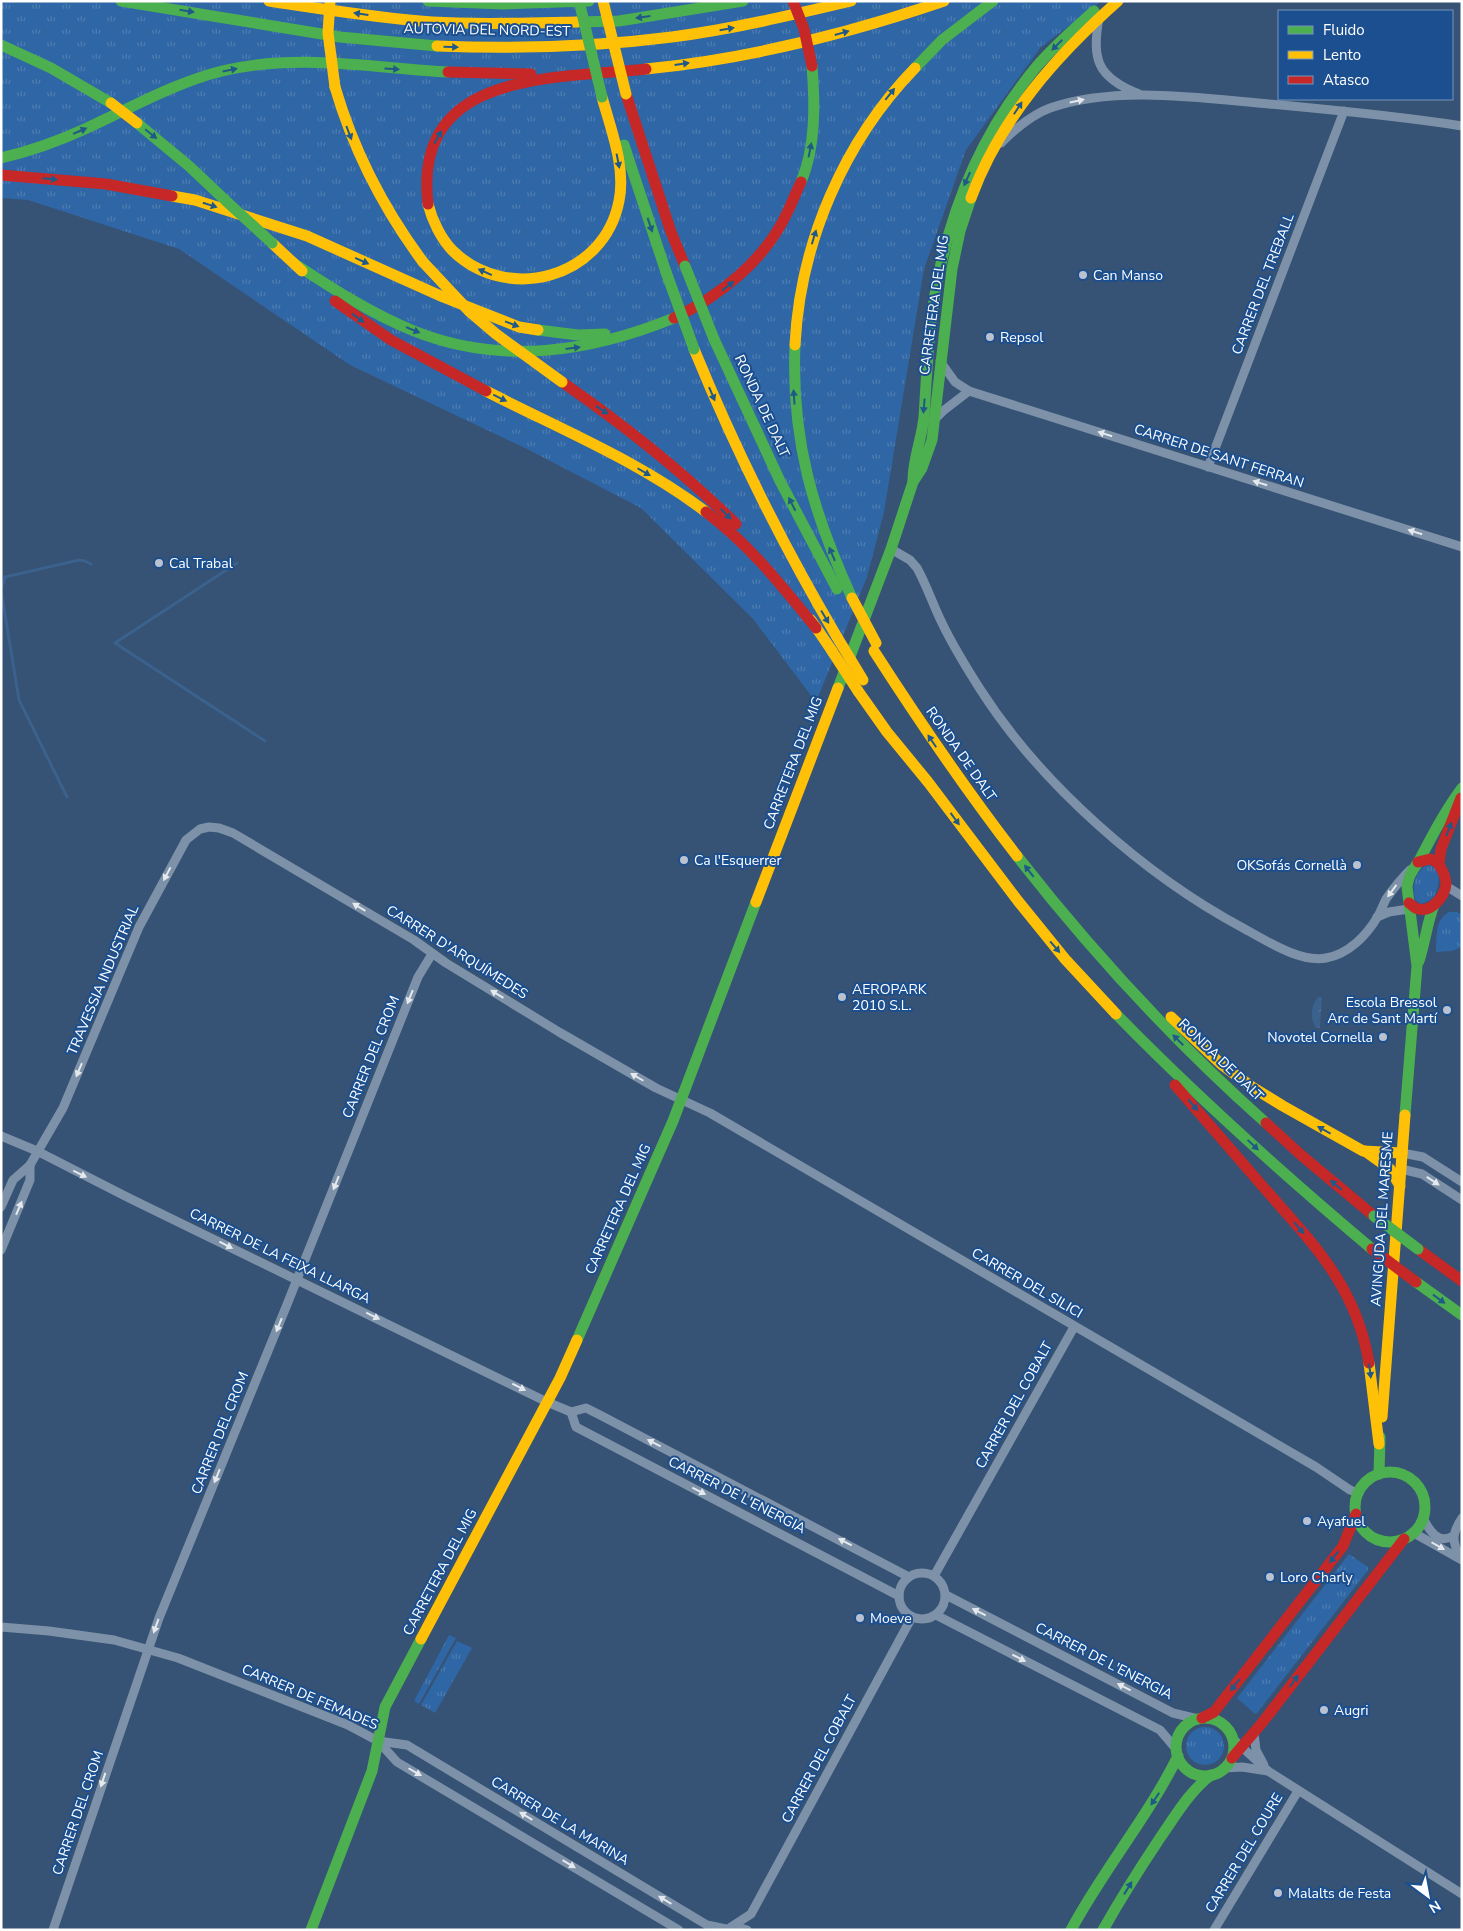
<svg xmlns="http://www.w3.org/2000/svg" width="1463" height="1931" font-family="'Nunito Sans',sans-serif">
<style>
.grass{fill:url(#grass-tufts)}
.water{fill:url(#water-ripples)}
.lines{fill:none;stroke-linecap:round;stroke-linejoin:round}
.stream{stroke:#3b618d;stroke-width:3}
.street{stroke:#7d92a8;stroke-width:9}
.fast{stroke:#4caf50;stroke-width:11}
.slow{stroke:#ffc107;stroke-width:11}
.jam{stroke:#c62828;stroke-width:11}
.fast-bridge{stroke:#4caf50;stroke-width:11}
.slow-bridge{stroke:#ffc107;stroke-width:11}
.jam-bridge{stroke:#c62828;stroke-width:11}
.oneway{fill:#205989}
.oneway2{fill:#e5e9ee}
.poi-dot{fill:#b9c2ce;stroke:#1b4f8f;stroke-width:2}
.labels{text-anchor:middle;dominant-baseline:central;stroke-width:4;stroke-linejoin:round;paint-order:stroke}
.street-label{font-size:14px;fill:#fff;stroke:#1b4f8f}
.poi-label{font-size:14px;fill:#fff;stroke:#1b4f8f;text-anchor:start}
</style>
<defs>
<pattern id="grass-tufts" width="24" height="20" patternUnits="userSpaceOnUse" patternTransform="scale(1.25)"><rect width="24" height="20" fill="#2f66a5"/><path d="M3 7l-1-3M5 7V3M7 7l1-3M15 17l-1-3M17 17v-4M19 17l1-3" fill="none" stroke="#4e7db2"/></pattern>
<pattern id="water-ripples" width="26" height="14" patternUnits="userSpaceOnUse" patternTransform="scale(1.25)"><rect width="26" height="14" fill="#3b618d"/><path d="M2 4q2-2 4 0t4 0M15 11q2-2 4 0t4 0" fill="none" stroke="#58799e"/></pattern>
</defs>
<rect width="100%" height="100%" fill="#365274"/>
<g class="grass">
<polygon points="1,1 1102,1 1041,47 966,150 924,269 884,512 867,577 816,702 753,619 641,508 527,449 350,365 179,249 28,200 1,198"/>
<path d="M1429 865 1438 869C1440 884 1438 900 1421 904L1415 900C1412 887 1414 877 1423 867Z"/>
<path d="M1449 912H1457L1462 915V947L1452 951 1436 952C1437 938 1434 920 1449 912Z"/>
<polygon points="1349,1554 1368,1567 1368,1570 1257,1713 1255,1714 1237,1698"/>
<polygon points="449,1635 456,1638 419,1704 414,1701"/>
<polygon points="457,1641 472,1648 435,1713 421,1705"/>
<circle cx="1205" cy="1746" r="19"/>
</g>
<path class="water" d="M1318 997H1322L1320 1028H1316C1310 1018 1310 1007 1318 997Z"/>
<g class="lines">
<g class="stream">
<polyline points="237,563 115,643 265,741"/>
<polyline points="67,797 19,700 1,590 5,577 79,560 85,561 91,564"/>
</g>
<g class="street">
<path d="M1099 17C1092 59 1096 77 1139 94"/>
<path d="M1001 143C1015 129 1031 115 1050 108 1114 85 1202 98 1269 104 1334 110 1398 116 1462 126"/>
<polyline points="940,361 955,382 969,391 1462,547"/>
<polyline points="933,421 943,411 969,391"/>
<polyline points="1208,467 1344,111"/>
<path d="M891 549 910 560 917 568C927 586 933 605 942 623 953 646 966 667 980 689 1040 783 1144 875 1243 928 1265 940 1300 963 1326 958 1349 954 1367 935 1378 916 1381 911 1383 905 1386 899 1393 889 1401 879 1410 870"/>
<polyline points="1446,886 1462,896"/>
<polyline points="1377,917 1389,912 1415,908"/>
<polyline points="1,1136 37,1151 129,1198 547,1402 571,1412 586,1408 600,1415 909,1577"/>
<polyline points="1402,1153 1423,1157 1462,1182"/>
<polyline points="1401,1169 1422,1174 1462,1200"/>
<polyline points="1,1207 13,1180 30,1165 63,1108 139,927 186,840 200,829 209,827 219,828 233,833 414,940 446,963 559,1032 656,1088 710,1113 1316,1467 1350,1490 1359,1493"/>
<polyline points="1,1250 30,1180 30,1165"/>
<polyline points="571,1412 576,1427 899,1596"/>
<path d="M1423 1518C1429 1530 1438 1545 1453 1536"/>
<polyline points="1414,1533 1462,1560"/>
<path d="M1461 1559C1452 1542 1451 1535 1462 1518"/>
<circle cx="922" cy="1596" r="23"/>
<polyline points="934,1576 1074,1327"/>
<polyline points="946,1595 1173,1713 1198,1719"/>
<polyline points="936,1615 1160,1730 1177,1750"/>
<polyline points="1,1627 49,1631 114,1640 178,1658 348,1725 378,1741 397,1762 679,1930"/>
<polyline points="1254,1733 1256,1750 1264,1765"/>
<polyline points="1233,1739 1268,1771 1462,1894"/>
<polyline points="378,1741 407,1745 707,1925 726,1929"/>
<polyline points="1224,1768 1242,1767 1268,1771"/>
<polyline points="731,1927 751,1914 912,1617"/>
<polyline points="730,1928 737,1927 747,1930"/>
<polyline points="53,1930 159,1618 286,1307 418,977 432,954"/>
<polyline points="1214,1930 1298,1791"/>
</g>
<g class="fast">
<polyline points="121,1 340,37 437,46"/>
<polyline points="428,1 503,4 589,1"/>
<polyline points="577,22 619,21 743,1"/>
<polyline points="1,45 51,68 111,103"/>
<polyline points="915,68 942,40 993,1"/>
<polyline points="137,123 189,166 225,200"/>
<polyline points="624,145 666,272"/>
<path d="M1 158C31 151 59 141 87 128 131 108 174 83 222 71 296 53 374 68 448 72"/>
<path d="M801 182C816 147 815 103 812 66"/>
<path d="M295 264C333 289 372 314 414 331 502 366 590 352 674 318"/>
<polyline points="538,330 578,335 605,334"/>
<polyline points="714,339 780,481 837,589"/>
<path d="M795 345C791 439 813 513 852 598"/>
<path d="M913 480C913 459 922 438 924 417 927 369 929 320 939 273 955 197 987 126 1037 66 1054 46 1074 29 1094 11"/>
<polyline points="838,688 891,549 913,482 922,468 932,440 952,269 960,231 971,198"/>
<path d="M1017 856C1092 952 1175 1042 1266 1123"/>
<path d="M1419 961C1425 943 1427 923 1434 905"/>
<path d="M1116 1014C1197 1097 1283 1174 1372 1249"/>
<path d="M1405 1115 1417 966 1407 887C1409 873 1413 871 1420 859 1433 834 1445 811 1462 788"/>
<polyline points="1416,1282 1462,1315"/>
<polyline points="577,1340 673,1121 756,902"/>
<circle cx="1390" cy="1507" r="35"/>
<polyline points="1379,1474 1380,1437"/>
<circle cx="1205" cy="1747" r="29"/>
<polyline points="311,1930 372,1771 385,1707 421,1639"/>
<path d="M1071 1930C1103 1870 1148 1817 1178 1756"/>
<path d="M1103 1930C1121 1898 1140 1868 1160 1838 1176 1815 1189 1792 1211 1775"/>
</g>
<g class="slow">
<path d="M269 1C323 9 377 18 432 22 480 25 529 23 577 22"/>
<path d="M437 46C516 49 594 47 672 37 733 29 792 15 851 1"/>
<path d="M646 69C748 59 847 34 944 1"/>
<path d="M335 87C354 152 383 208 423 262"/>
<polyline points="172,196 195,200 307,236 443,297 519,327 538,330"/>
<path d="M971 198C1000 119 1056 56 1118 1"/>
<path d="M428 204C432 220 441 239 453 251 508 304 604 278 619 201 626 167 611 130 602 97"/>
<polyline points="272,243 302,271"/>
<path d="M795 345C800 243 844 141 915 68"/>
<path d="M694 349C735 449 782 544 837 637"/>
<path d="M486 391C560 429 639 461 706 512"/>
<polyline points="811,620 832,651"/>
<path d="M874 651C919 721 966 790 1017 856"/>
<polyline points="858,691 887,732 928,782 1018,901 1065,959 1116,1014"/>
<polyline points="756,902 838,688"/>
<polyline points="1171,1017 1221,1064 1252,1087 1283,1106 1363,1151 1402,1153"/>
<polyline points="1365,1151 1390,1169 1400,1186"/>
<polyline points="1369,1363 1379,1444"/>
<polyline points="1382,1417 1405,1115"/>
<polyline points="421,1639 560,1378 577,1340"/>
</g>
<g class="jam">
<polyline points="448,72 531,74"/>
<polyline points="626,94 671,232 685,266"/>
<polyline points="1,175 106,184 172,196"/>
<path d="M428 204C412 70 555 79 646 69"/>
<polyline points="335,301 391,340 486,391"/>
<path d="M674 318C720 296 765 260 787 213 792 203 796 192 801 182"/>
<path d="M562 382C624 425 682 471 736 524"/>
<path d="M706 512C749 544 782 586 816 628"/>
<polyline points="1439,864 1441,849 1461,798"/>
<path d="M1409 903C1412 905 1415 909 1419 909 1432 912 1445 896 1446 884 1446 876 1442 869 1437 862L1430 859 1418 862"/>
<path d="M1175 1085C1205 1120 1235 1154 1265 1189 1314 1245 1356 1286 1369 1363"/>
<polyline points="1266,1123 1301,1155 1374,1216"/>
<polyline points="1418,1249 1462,1281"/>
<polyline points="1202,1718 1214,1712 1343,1546 1356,1514"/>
<polyline points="1232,1758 1262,1723 1404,1539"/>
</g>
<g class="fast-bridge">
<polyline points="579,1 602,97"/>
<polyline points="225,200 272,243"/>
<polyline points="685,266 714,339"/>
<polyline points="666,272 694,349"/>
<polyline points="1374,1216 1418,1249"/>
</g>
<g class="slow-bridge">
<polyline points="330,1 328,33 335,87"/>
<polyline points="603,1 626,94"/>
<polyline points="111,103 137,123"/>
<polyline points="423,262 469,311 496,334 562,382"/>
<polyline points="852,598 876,643"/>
<polyline points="837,637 863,680"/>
<polyline points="832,651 858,691"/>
</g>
<g class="jam-bridge">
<polyline points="793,1 804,29 812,66"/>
<polyline points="1372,1249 1416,1282"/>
</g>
</g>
<defs><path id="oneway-solid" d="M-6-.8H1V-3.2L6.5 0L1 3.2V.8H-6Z" transform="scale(1.25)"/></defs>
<g class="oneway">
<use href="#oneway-solid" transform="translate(187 11) rotate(9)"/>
<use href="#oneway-solid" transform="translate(361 14) rotate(-172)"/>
<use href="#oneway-solid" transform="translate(643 17) rotate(172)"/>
<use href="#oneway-solid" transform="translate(727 29) rotate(-10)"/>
<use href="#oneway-solid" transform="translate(842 33) rotate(-16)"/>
<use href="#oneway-solid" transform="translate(1057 45) rotate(135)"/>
<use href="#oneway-solid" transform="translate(451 47) rotate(2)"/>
<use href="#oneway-solid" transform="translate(682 64) rotate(-8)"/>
<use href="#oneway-solid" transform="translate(392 69) rotate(4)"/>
<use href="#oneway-solid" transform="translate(230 70) rotate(-11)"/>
<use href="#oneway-solid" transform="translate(890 94) rotate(-51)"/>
<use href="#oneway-solid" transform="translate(1018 108) rotate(-57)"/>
<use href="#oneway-solid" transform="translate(80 131) rotate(-23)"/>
<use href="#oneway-solid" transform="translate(349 133) rotate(69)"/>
<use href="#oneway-solid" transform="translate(151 134) rotate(39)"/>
<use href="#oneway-solid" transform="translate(438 137) rotate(-61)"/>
<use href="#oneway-solid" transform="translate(810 150) rotate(-79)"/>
<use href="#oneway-solid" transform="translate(618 161) rotate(79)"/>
<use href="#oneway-solid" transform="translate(50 179) rotate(5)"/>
<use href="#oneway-solid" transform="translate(967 179) rotate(114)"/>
<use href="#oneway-solid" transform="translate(210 205) rotate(18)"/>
<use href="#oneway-solid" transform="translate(650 225) rotate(71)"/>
<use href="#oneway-solid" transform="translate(814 237) rotate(-73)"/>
<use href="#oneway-solid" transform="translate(362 261) rotate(24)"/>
<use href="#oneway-solid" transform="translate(485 272) rotate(-156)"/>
<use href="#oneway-solid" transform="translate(728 286) rotate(-38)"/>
<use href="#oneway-solid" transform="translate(358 318) rotate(36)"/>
<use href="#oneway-solid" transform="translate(512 324) rotate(21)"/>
<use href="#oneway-solid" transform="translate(413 330) rotate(22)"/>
<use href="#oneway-solid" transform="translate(573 348) rotate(-7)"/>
<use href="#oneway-solid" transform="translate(712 394) rotate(67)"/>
<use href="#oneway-solid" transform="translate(794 397) rotate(-94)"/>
<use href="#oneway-solid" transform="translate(500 398) rotate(26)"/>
<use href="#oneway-solid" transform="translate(924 406) rotate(95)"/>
<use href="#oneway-solid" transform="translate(602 410) rotate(34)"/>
<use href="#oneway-solid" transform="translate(644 472) rotate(30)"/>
<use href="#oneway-solid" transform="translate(792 504) rotate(-117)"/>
<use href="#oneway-solid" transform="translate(726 514) rotate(45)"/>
<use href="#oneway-solid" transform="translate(832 554) rotate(-113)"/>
<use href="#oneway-solid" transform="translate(825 617) rotate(59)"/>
<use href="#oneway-solid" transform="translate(932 741) rotate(-124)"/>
<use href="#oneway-solid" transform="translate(955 819) rotate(54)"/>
<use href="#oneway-solid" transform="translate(1449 829) rotate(-69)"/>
<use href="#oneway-solid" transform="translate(1029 871) rotate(-128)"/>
<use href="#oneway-solid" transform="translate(1055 947) rotate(49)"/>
<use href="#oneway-solid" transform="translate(1178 1040) rotate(-135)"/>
<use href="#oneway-solid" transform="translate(1193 1105) rotate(49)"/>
<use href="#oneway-solid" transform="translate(1324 1130) rotate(-151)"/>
<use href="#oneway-solid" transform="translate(1253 1145) rotate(43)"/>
<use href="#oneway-solid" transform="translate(1336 1185) rotate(-140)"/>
<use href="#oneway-solid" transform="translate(1299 1228) rotate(49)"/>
<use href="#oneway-solid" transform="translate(1439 1299) rotate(36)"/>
<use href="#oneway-solid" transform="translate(1370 1371) rotate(83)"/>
<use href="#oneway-solid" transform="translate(1334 1557) rotate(128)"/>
<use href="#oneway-solid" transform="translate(1294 1681) rotate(-53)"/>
<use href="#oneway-solid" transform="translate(1235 1685) rotate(128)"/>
<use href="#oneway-solid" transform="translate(1155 1799) rotate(124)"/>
<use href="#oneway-solid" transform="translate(1128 1888) rotate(-58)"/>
</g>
<g class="oneway2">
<use href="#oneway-solid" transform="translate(1077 101) rotate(-12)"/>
<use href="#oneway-solid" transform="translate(1105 434) rotate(-162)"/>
<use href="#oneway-solid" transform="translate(1260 483) rotate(-162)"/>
<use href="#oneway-solid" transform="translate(1415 532) rotate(-162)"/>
<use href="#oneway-solid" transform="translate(167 874) rotate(118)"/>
<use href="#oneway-solid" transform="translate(1392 891) rotate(126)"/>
<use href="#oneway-solid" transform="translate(359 907) rotate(-149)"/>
<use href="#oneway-solid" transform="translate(497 994) rotate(-149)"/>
<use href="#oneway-solid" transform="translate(410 997) rotate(112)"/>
<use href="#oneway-solid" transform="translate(79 1070) rotate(113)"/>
<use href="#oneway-solid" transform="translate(637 1077) rotate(-150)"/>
<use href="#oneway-solid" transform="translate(80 1174) rotate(26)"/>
<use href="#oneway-solid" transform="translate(1433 1181) rotate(33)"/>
<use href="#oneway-solid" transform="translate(336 1183) rotate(112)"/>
<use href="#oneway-solid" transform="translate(19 1208) rotate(-67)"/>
<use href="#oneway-solid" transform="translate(226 1245) rotate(27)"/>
<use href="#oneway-solid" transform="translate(373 1316) rotate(26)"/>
<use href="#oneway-solid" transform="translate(279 1325) rotate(112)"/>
<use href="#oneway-solid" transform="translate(519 1387) rotate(27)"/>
<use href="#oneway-solid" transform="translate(654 1443) rotate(-153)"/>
<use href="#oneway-solid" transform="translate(217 1476) rotate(112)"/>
<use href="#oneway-solid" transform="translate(699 1491) rotate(27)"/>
<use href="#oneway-solid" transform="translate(845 1542) rotate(-153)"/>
<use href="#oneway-solid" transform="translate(1438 1546) rotate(30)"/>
<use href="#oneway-solid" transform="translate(979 1612) rotate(-153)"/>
<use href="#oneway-solid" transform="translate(156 1626) rotate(110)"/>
<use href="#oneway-solid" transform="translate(1019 1658) rotate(27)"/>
<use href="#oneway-solid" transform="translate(1124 1687) rotate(-153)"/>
<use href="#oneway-solid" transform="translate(415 1772) rotate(30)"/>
<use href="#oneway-solid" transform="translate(103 1780) rotate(109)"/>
<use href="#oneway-solid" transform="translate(526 1816) rotate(-149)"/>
<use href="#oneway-solid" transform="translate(569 1864) rotate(31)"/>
<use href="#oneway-solid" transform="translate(665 1900) rotate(-149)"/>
</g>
<g class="poi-dot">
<circle cx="1083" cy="275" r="5"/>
<circle cx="990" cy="337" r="5"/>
<circle cx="159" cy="563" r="5"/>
<circle cx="684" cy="860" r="5"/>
<circle cx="1357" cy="865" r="5"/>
<circle cx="842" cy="997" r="5"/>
<circle cx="1447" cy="1010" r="5"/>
<circle cx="1383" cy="1037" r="5"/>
<circle cx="1307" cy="1521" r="5"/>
<circle cx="1270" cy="1577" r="5"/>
<circle cx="860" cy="1618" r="5"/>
<circle cx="1324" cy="1710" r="5"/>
<circle cx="1278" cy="1893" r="5"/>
</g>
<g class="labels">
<g class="street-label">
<text transform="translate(487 30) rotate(1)">AUTOVIA DEL NORD-EST</text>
<text transform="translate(1263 284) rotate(-69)">CARRER DEL TREBALL</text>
<text transform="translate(934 305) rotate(-82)">CARRETERA DEL MIG</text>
<text transform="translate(762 406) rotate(65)">RONDA DE DALT</text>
<text transform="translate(1219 456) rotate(18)">CARRER DE SANT FERRAN</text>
<text transform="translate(961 754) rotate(55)">RONDA DE DALT</text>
<text transform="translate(793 763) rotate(-69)">CARRETERA DEL MIG</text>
<text transform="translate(457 952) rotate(32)">CARRER D'ARQUÍMEDES</text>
<text transform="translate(103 980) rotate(-67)">TRAVESSIA INDUSTRIAL</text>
<text transform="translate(371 1057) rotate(-68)">CARRER DEL CROM</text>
<text transform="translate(1221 1060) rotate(44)">RONDA DE DALT</text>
<text transform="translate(618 1209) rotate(-66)">CARRETERA DEL MIG</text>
<text transform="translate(1382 1219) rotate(-86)">AVINGUDA DEL MARESME</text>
<text transform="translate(280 1256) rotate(26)">CARRER DE LA FEIXA LLARGA</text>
<text transform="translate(1027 1283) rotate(30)">CARRER DEL SILICI</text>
<text transform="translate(1014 1405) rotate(-61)">CARRER DEL COBALT</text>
<text transform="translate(220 1433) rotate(-68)">CARRER DEL CROM</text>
<text transform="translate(737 1495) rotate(27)">CARRER DE L'ENERGIA</text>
<text transform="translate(440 1572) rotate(-62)">CARRETERA DEL MIG</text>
<text transform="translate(1104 1661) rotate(27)">CARRER DE L'ENERGIA</text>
<text transform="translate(310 1697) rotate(23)">CARRER DE FEMADES</text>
<text transform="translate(819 1759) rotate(-62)">CARRER DEL COBALT</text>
<text transform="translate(78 1813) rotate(-71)">CARRER DEL CROM</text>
<text transform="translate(560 1821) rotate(31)">CARRER DE LA MARINA</text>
<text transform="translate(1244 1853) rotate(-59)">CARRER DEL COURE</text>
</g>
<g class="poi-label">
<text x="1093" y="275">Can Manso</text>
<text x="1000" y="337">Repsol</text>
<text x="169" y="563">Cal Trabal</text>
<text x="694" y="860">Ca l'Esquerrer</text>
<text x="1347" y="865" text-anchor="end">OKSofás Cornellà</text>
<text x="852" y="989">AEROPARK<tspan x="852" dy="16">2010 S.L.</tspan></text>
<text x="1437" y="1002" text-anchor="end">Escola Bressol<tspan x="1437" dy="16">Arc de Sant Martí</tspan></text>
<text x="1373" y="1037" text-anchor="end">Novotel Cornella</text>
<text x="1317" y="1521">Ayafuel</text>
<text x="1280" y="1577">Loro Charly</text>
<text x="870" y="1618">Moeve</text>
<text x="1334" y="1710">Augri</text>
<text x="1288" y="1893">Malalts de Festa</text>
</g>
</g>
<rect width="1463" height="1931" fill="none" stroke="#ffffff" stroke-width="5"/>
<rect x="1278" y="10" width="175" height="90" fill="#1b4f8f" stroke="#7695bc"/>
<rect x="1288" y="26" width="25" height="8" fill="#4caf50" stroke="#7695bc"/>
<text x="1323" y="35" font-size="15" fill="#ffffff">Fluido</text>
<rect x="1288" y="51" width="25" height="8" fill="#ffc107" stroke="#7695bc"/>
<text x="1323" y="60" font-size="15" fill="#ffffff">Lento</text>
<rect x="1288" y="76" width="25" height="8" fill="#c62828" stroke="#7695bc"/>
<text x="1323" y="85" font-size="15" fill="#ffffff">Atasco</text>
<g transform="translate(1428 1896) rotate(148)" stroke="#1b4f8f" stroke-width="4" paint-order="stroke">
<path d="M0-4L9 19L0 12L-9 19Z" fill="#ffffff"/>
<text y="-8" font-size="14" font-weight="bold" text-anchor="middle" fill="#ffffff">N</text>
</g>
</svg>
